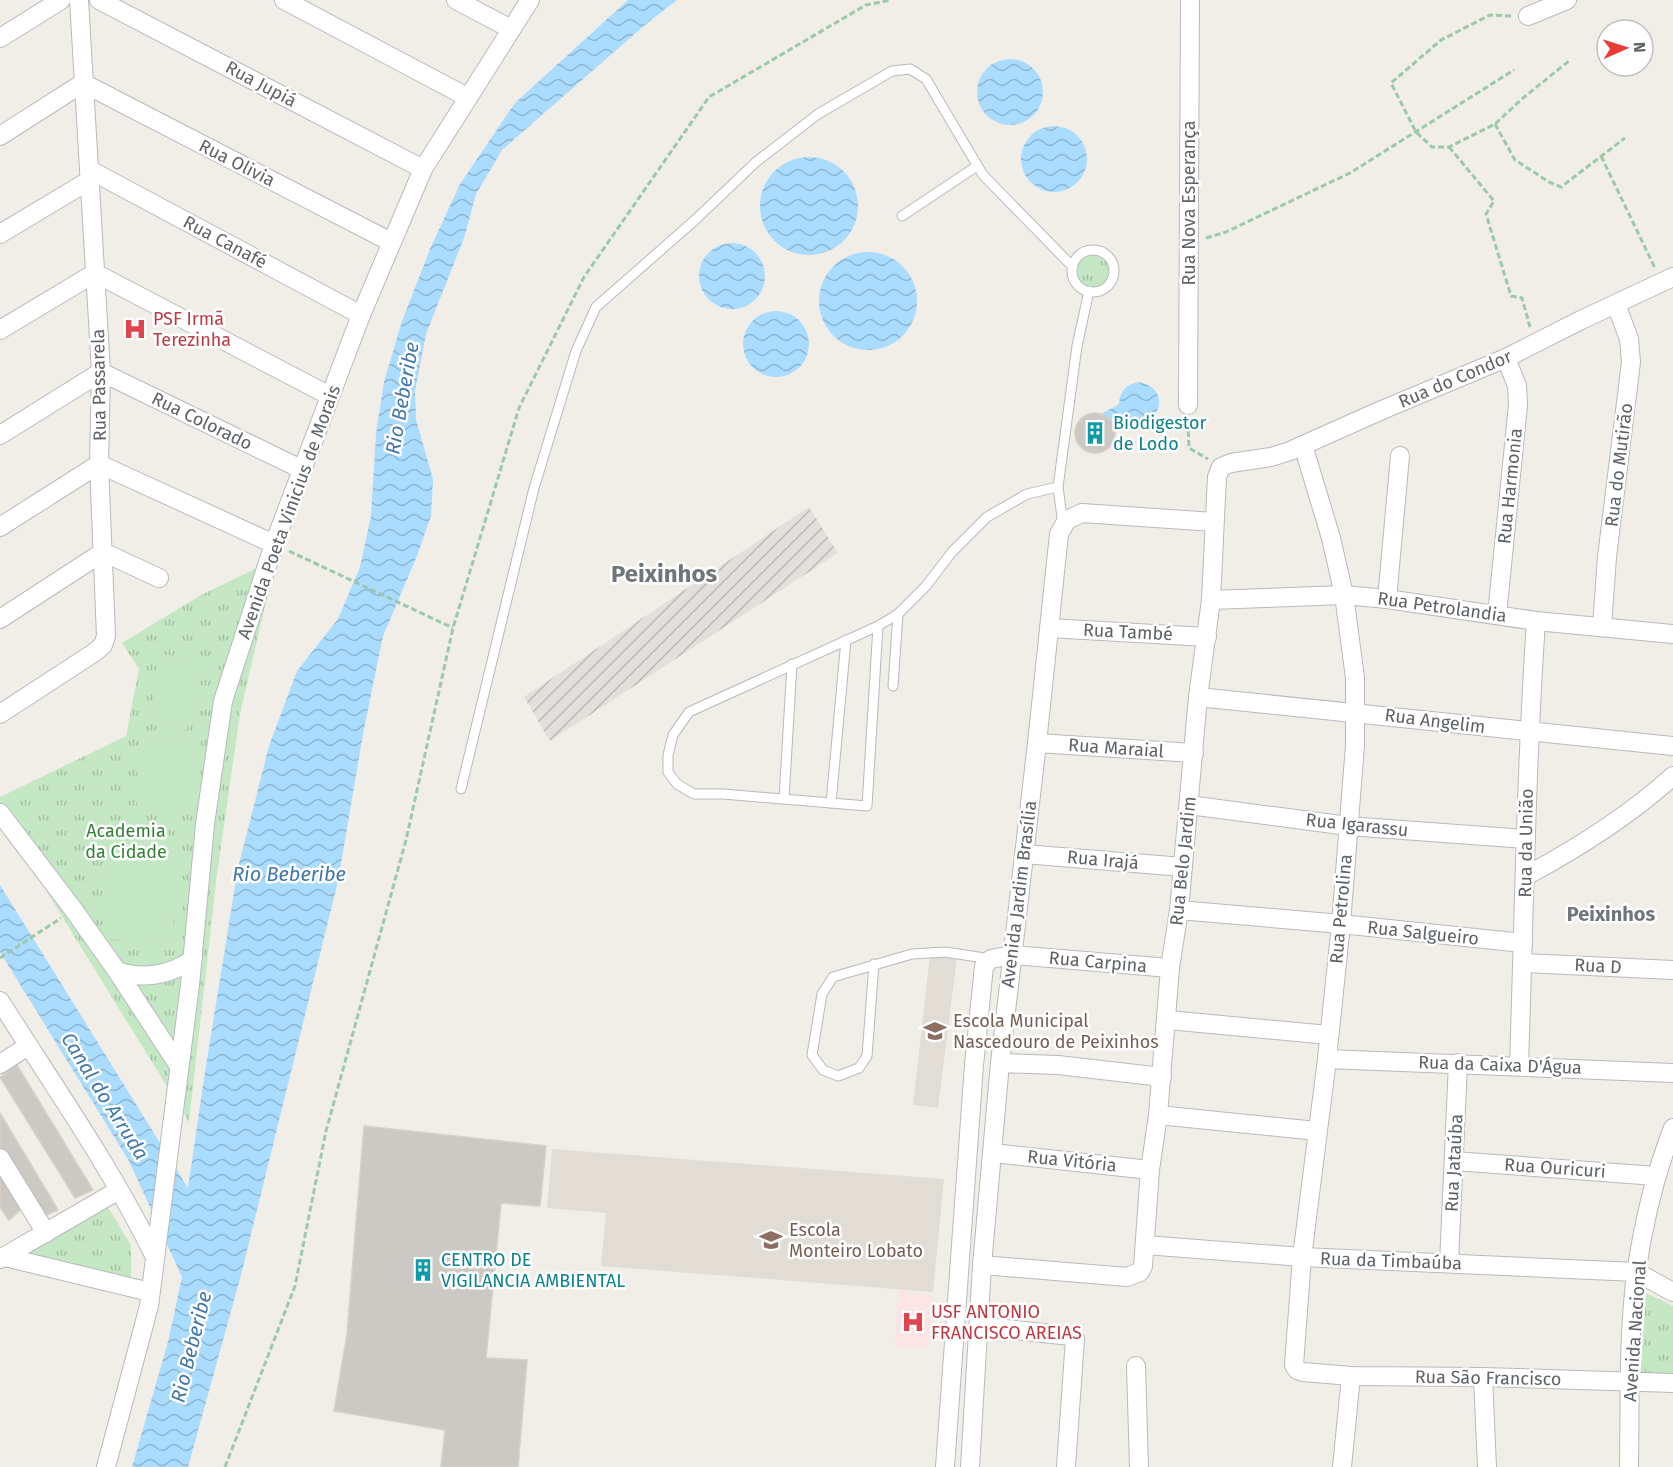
<svg xmlns="http://www.w3.org/2000/svg" width="1673" height="1467" font-family="'Fira Sans',sans-serif">
<style>
.industrial{fill:url(#industrial-furrows)}
.education{fill:#e1ddd5}
.medical{fill:#fce6e5}
.grass{fill:url(#grass-tufts)}
.pitch{fill:#c5e8c4}
.water{fill:url(#water-waves)}
.building{fill:#ccc9c4;stroke:#d6d0c5;stroke-width:1.5}
.lines{fill:none;stroke-linecap:round;stroke-linejoin:round}
.lane-casing{stroke:#b7babd;stroke-width:11}
.street-casing{stroke:#b7babd;stroke-width:20}
.path{stroke:#9dc9a8;stroke-width:3;stroke-dasharray:6 3;stroke-linecap:butt}
.lane{stroke:#fff;stroke-width:9}
.street{stroke:#fff;stroke-width:18}
.labels{text-anchor:middle;dominant-baseline:central;stroke-width:5;stroke-linejoin:round;paint-order:stroke}
.street-label{font-size:18px;fill:#5e6367;stroke:#fff}
.health-label{font-size:18px;fill:#be3a42;stroke:#fff;text-anchor:start}
.culture-label{font-size:18px;fill:#0d838f;stroke:#fff;text-anchor:start}
.park-label{font-size:18px;fill:#348135;stroke:#fff}
.education-label{font-size:18px;fill:#785e54;stroke:#fff;text-anchor:start}
.water-label{font-size:20px;font-style:italic;fill:#4178aa;stroke:#fff}
.neighbourhood-label{font-size:20px;font-weight:bold;fill:#6f7579;stroke:#fff}
.district-label{font-size:24px;font-weight:bold;fill:#6f7579;stroke:#fff}
</style>
<defs>
<pattern id="industrial-furrows" width="10" height="10" patternUnits="userSpaceOnUse" patternTransform="scale(1.5)"><rect width="10" height="10" fill="#e2e0db"/><path d="M-1 1l2-2M0 10L10 0M9 11l2-2" fill="none" stroke="#bab9b5"/></pattern>
<pattern id="grass-tufts" width="24" height="20" patternUnits="userSpaceOnUse" patternTransform="scale(1.5)"><rect width="24" height="20" fill="#c5e8c4"/><path d="M3 7l-1-3M5 7V3M7 7l1-3M15 17l-1-3M17 17v-4M19 17l1-3" fill="none" stroke="#a3c0a3"/></pattern>
<pattern id="water-waves" width="16" height="10" patternUnits="userSpaceOnUse" patternTransform="scale(1.5)"><rect width="16" height="10" fill="#a9dcff"/><path d="M0 5q4-4 8 0t8 0" fill="none" stroke="#8db6d2"/></pattern>
</defs>
<rect width="100%" height="100%" fill="#f1eee7"/>
<polygon class="industrial" points="809,507 838,553 550,741 524,697"/>
<g class="education">
<polygon points="930,955 957,957 938,1108 913,1105"/>
<polygon points="552,1149 944,1179 933,1292 601,1266 606,1213 547,1208"/>
</g>
<polygon class="medical" points="898,1290 906,1290 906,1293 934,1295 929,1349 894,1347"/>
<g class="grass">
<circle cx="1094" cy="271" r="18"/>
<polygon points="276,559 240,714 217,874 189,1122 0,816 0,797 126,736 139,669 122,643 201,595"/>
<polygon points="106,1204 131,1245 131,1283 17,1256"/>
<polygon points="1646,1293 1673,1306 1673,1377 1640,1377"/>
</g>
<g class="pitch">
<polygon points="161,654 199,661 187,730 149,723"/>
<polygon points="147,736 197,739 193,813 137,809 138,743"/>
<polygon points="116,830 183,838 171,945 104,938"/>
</g>
<g class="water">
<polygon points="628,0 677,0 646,24 502,150 476,194 464,238 426,334 415,391 416,420 433,479 431,516 417,556 383,636 363,734 338,881 241,1275 188,1467 132,1467 168,1342 182,1277 129,1161 0,952 0,885 188,1188 204,1078 238,868 269,746 297,671 338,619 360,567 371,516 376,433 384,382 401,324 430,249 460,184 515,103"/>
<circle cx="1010" cy="92" r="33"/>
<circle cx="1054" cy="159" r="33"/>
<circle cx="809" cy="206" r="49"/>
<circle cx="732" cy="276" r="33"/>
<circle cx="868" cy="301" r="49"/>
<circle cx="776" cy="344" r="33"/>
<path d="M1139 382C1147 384 1155 387 1158 396 1166 421 1130 424 1115 430L1111 421 1102 414 1119 404C1120 391 1126 384 1139 382Z"/>
</g>
<g class="building">
<circle cx="1095" cy="433" r="20"/>
<polygon points="17,1065 93,1190 75,1198 0,1077"/>
<polygon points="0,1113 58,1210 40,1218 0,1152"/>
<polygon points="364,1126 546,1146 540,1206 501,1203 486,1358 527,1360 518,1467 441,1467 445,1430 334,1411 347,1334"/>
<polygon points="0,1173 21,1209 9,1220 0,1207"/>
</g>
<g class="lines">
<g class="lane-casing">
<g id="lane">
<polyline points="902,216 977,166"/>
<circle cx="1093" cy="271" r="21"/>
<polyline points="1063,525 1058,487 1077,346 1089,291"/>
<polyline points="878,626 867,806 723,794 694,794 677,784 668,772 668,755 673,735 689,712 878,626 898,614 926,586 952,552 987,517 1027,494 1058,487"/>
<polyline points="893,686 898,614"/>
<polyline points="461,789 534,488 576,351 596,307 695,220 756,162 818,114 892,71 910,69 926,79 983,175 1073,267"/>
<polyline points="784,799 792,664"/>
<polyline points="831,803 846,640"/>
<polyline points="874,964 867,1056 859,1068 838,1076 823,1070 812,1055 822,994 833,977 912,954 945,952 991,959"/>
</g>
</g>
<g class="street-casing">
<g id="street">
<polyline points="99,0 423,169"/>
<polyline points="284,0 467,97"/>
<polyline points="456,0 511,29"/>
<polyline points="1528,16 1567,0"/>
<polyline points="0,38 61,0"/>
<polyline points="0,136 83,83 391,242"/>
<polyline points="90,170 361,315"/>
<polyline points="0,234 90,180"/>
<polyline points="0,330 95,273 330,396"/>
<polyline points="1188,405 1190,0"/>
<polyline points="0,435 101,372 303,470"/>
<polyline points="1303,445 1331,538 1344,595 1355,678 1355,745 1341,924 1327,1059 1302,1257 1294,1365 1297,1370 1303,1372 1351,1376 1483,1377 1673,1383"/>
<polyline points="0,527 99,464 274,544"/>
<polyline points="1387,599 1400,456"/>
<polyline points="1211,600 1344,595 1387,599 1536,621 1673,634"/>
<polyline points="1497,615 1518,405 1517,386 1506,358"/>
<polyline points="0,619 103,552 159,578"/>
<polyline points="1602,627 1607,557 1631,362 1629,339 1616,304"/>
<polyline points="1049,628 1207,637"/>
<path d="M1198 697C1357 712 1514 731 1673 746"/>
<polyline points="0,714 95,652 103,645 106,636 99,464 101,372 79,0"/>
<polyline points="1037,743 1194,753"/>
<polyline points="1189,805 1348,826 1526,839"/>
<polyline points="0,813 73,909 117,971 179,1066"/>
<polyline points="1024,854 1183,867"/>
<path d="M1526 876C1578 848 1629 816 1673 776"/>
<polyline points="1179,910 1341,924 1523,943"/>
<polyline points="1523,963 1673,970"/>
<path d="M117 971C143 980 171 975 193 959"/>
<path d="M0 1001C53 1085 111 1167 155 1257"/>
<polyline points="1168,1020 1329,1035"/>
<polyline points="1327,1059 1673,1073"/>
<polyline points="1000,1063 1058,1065 1162,1077"/>
<polyline points="0,1064 28,1046"/>
<path d="M1519 1065C1524 917 1526 769 1536 621"/>
<polyline points="1158,1115 1317,1131"/>
<polyline points="993,1153 1150,1170"/>
<polyline points="0,1158 46,1233"/>
<polyline points="1454,1161 1656,1176"/>
<polyline points="1145,1245 1302,1257 1636,1272 1673,1292"/>
<polyline points="5,1257 150,1292"/>
<polyline points="0,1259 119,1190"/>
<polyline points="1449,1263 1458,1063"/>
<polyline points="982,1265 1127,1277 1140,1272 1143,1266 1150,1170 1158,1115 1170,968 1179,910 1198,697 1211,600 1217,477 1221,467 1231,463 1271,457 1290,451 1382,410 1506,358 1581,320 1673,277"/>
<polyline points="978,1326 1071,1336 1075,1339 1066,1467"/>
<polyline points="1136,1366 1139,1467"/>
<polyline points="1483,1377 1487,1467"/>
<polyline points="106,1467 149,1306 190,985 205,824 223,701 274,544 361,315 423,169 530,0"/>
<polyline points="945,1467 974,1065 984,966 991,959 1012,955 1170,968"/>
<polyline points="970,1467 982,1265 1000,1063 1037,743 1059,534 1067,520 1082,513 1214,522"/>
<polyline points="1342,1467 1351,1376"/>
<path d="M1629 1467C1630 1403 1628 1338 1636 1274 1643 1225 1655 1174 1673 1128"/>
</g>
</g>
<g class="path">
<polyline points="1511,16 1490,15 1441,40 1391,83 1416,132 1432,147 1449,147 1495,124 1523,98 1569,61"/>
<polyline points="1495,124 1515,160 1549,182 1561,187 1625,138"/>
<polyline points="1449,147 1494,201 1486,214 1511,296 1522,298 1530,327"/>
<polyline points="1601,156 1655,268"/>
<polyline points="1206,238 1226,232 1350,173 1514,70"/>
<polyline points="1188,422 1189,448 1208,459"/>
<polyline points="289,551 453,628"/>
<polyline points="0,958 61,918"/>
<polyline points="225,1467 295,1286 326,1131 406,840 453,628 519,408 584,277 709,97 866,5 891,0"/>
</g>
<use href="#lane" class="lane"/>
<use href="#street" class="street"/>
</g>
<defs>
<g id="hospital-bare" transform="scale(1.8)"><path d="M-5-5h3v3.5h4V-5h3V5h-3V1.5h-4V5h-3Z" fill="#e0444e" stroke="#fff" stroke-width="2.5" paint-order="stroke"/></g>
<g id="building-bare" transform="scale(1.8)"><path d="M-4-6H4V6H1V3H-1V6H-4ZM-2.5-4.3h1.7v1.8h-1.7ZM.8-4.3h1.7v1.8H.8ZM-2.5-1h1.7V.8h-1.7ZM.8-1h1.7V.8H.8Z" fill="#0f9aa8" stroke="#fff" stroke-width="2.5" paint-order="stroke"/></g>
<g id="school-bare" transform="scale(1.8)"><path d="M0-5L7-2L0 1L-7-2ZM-4 1L0 2.5L4 1V4Q0 6-4 4Z" fill="#8d6e63" stroke="#fff" stroke-width="2.5" paint-order="stroke"/></g>
</defs>
<g fill-rule="evenodd">
<use href="#hospital-bare" x="135" y="329"/>
<use href="#building-bare" x="1095" y="433"/>
<use href="#school-bare" x="935" y="1031"/>
<use href="#school-bare" x="771" y="1240"/>
<use href="#building-bare" x="423" y="1270"/>
<use href="#hospital-bare" x="913" y="1322"/>
</g>
<g class="labels">
<g class="street-label">
<text transform="translate(261 84) rotate(28)">Rua Jupiá</text>
<text transform="translate(237 163) rotate(27)">Rua Olivia</text>
<text transform="translate(1189 203) rotate(-90)">Rua Nova Esperança</text>
<text transform="translate(225 242) rotate(28)">Rua Canafé</text>
<text transform="translate(1455 379) rotate(-23)">Rua do Condor</text>
<text transform="translate(99 385) rotate(-91)">Rua Passarela</text>
<text transform="translate(202 421) rotate(26)">Rua Colorado</text>
<text transform="translate(1619 465) rotate(-83)">Rua do Mutirão</text>
<text transform="translate(1510 486) rotate(-84)">Rua Harmonia</text>
<text transform="translate(289 512) rotate(-70)">Avenida Poeta Vinicius de Morais</text>
<text transform="translate(1442 607) rotate(8)">Rua Petrolandia</text>
<text transform="translate(1128 632) rotate(3)">Rua També</text>
<text transform="translate(1435 721) rotate(7)">Rua Angelim</text>
<text transform="translate(1116 748) rotate(4)">Rua Maraial</text>
<text transform="translate(1357 825) rotate(6)">Rua Igarassu</text>
<text transform="translate(1526 843) rotate(-89)">Rua da União</text>
<text transform="translate(1103 860) rotate(5)">Rua Irajá</text>
<text transform="translate(1183 861) rotate(-84)">Rua Belo Jardim</text>
<text transform="translate(1019 894) rotate(-83)">Avenida Jardim Brasília</text>
<text transform="translate(1341 909) rotate(-85)">Rua Petrolina</text>
<text transform="translate(1423 933) rotate(6)">Rua Salgueiro</text>
<text transform="translate(1098 962) rotate(5)">Rua Carpina</text>
<text transform="translate(1598 966) rotate(3)">Rua D</text>
<text transform="translate(1500 1065) rotate(2)">Rua da Caixa D'Água</text>
<text transform="translate(1072 1161) rotate(6)">Rua Vitória</text>
<text transform="translate(1454 1163) rotate(-87)">Rua Jataúba</text>
<text transform="translate(1555 1168) rotate(4)">Rua Ouricuri</text>
<text transform="translate(1391 1261) rotate(2)">Rua da Timbaúba</text>
<text transform="translate(1635 1331) rotate(-86)">Avenida Nacional</text>
<text transform="translate(1488 1378) rotate(1)">Rua São Francisco</text>
</g>
<g class="health-label">
<text x="153" y="319">PSF Irmã<tspan x="153" dy="21">Terezinha</tspan></text>
<text x="931" y="1312">USF ANTONIO<tspan x="931" dy="21">FRANCISCO AREIAS</tspan></text>
</g>
<g class="culture-label">
<text x="1113" y="423">Biodigestor<tspan x="1113" dy="21">de Lodo</tspan></text>
<text x="441" y="1260">CENTRO DE<tspan x="441" dy="21">VIGILANCIA AMBIENTAL</tspan></text>
</g>
<g class="park-label">
<text x="126" y="831">Academia<tspan x="126" dy="21">da Cidade</tspan></text>
</g>
<g class="education-label">
<text x="953" y="1021">Escola Municipal<tspan x="953" dy="21">Nascedouro de Peixinhos</tspan></text>
<text x="789" y="1230">Escola<tspan x="789" dy="21">Monteiro Lobato</tspan></text>
</g>
<g class="water-label">
<text transform="translate(402 398) rotate(-80)">Rio Beberibe</text>
<text x="289" y="874">Rio Beberibe</text>
<text transform="translate(105 1096) rotate(58)">Canal do Arruda</text>
<text transform="translate(191 1347) rotate(-76)">Rio Beberibe</text>
</g>
<g class="neighbourhood-label">
<text x="1611" y="914">Peixinhos</text>
</g>
<g class="district-label">
<text x="664" y="574">Peixinhos</text>
</g>
</g>
<g transform="translate(1625 48) rotate(87)"><circle r="28" fill="#ffffff" stroke="#bfc1c2" stroke-width="1.5"/>
<path d="M0-4.5L10 22L0 15L-10 22Z" fill="#ea3b34"/>
<text y="-9" font-size="16" font-weight="bold" text-anchor="middle" fill="#5e6367">N</text>
</g>
</svg>
